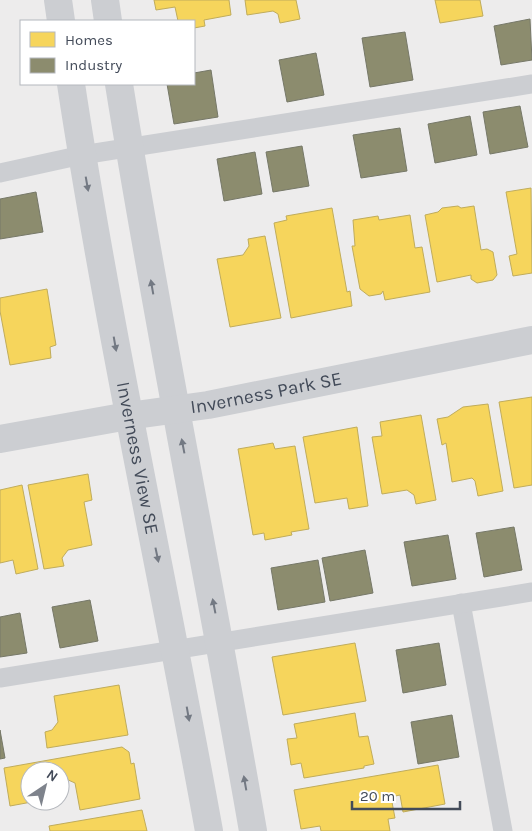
<svg xmlns="http://www.w3.org/2000/svg" width="532" height="831" font-family="Karla,sans-serif">
<style>
.homes{fill:#f6d55c;stroke:#c0ac5b}
.industry{fill:#8c8c6e;stroke:#767868}
.lines{fill:none;stroke-linecap:round;stroke-linejoin:round}
.lane{stroke:#ccced2;stroke-width:19}
.street{stroke:#ccced2;stroke-width:28}
.oneway{fill:#737983}
.labels{text-anchor:middle;dominant-baseline:central;stroke-width:5;stroke-linejoin:round;paint-order:stroke}
.street-label{font-size:19px;fill:#434b59;stroke:#fff}
</style>
<rect width="100%" height="100%" fill="#edecec"/>
<g class="homes">
<polygon points="154,0 229,0 231,15 204,20 205,26 194,28 194,21 178,21 175,7 156,10"/>
<polygon points="245,0 296,0 300,19 280,23 278,14 273,11 247,15"/>
<polygon points="435,0 480,0 483,16 440,23"/>
<polygon points="531,188 532,273 513,276 509,256 517,254 506,192"/>
<polygon points="458,206 461,208 474,206 481,250 487,249 493,252 497,275 493,280 477,283 471,279 471,275 437,282 425,215 438,212 442,208"/>
<polygon points="332,208 347,292 350,291 352,306 291,318 274,223 287,220 286,216"/>
<polygon points="410,215 415,248 422,247 430,292 385,300 383,291 381,294 369,296 360,289 352,246 355,246 353,220 378,216 379,220"/>
<polygon points="265,236 281,318 230,327 217,259 243,255 249,246 248,239"/>
<polygon points="47,289 56,345 50,347 51,358 10,365 0,311 0,298"/>
<polygon points="532,397 532,485 514,488 499,402"/>
<polygon points="488,404 503,491 478,496 475,481 472,478 452,482 446,443 442,445 437,419 448,417 463,407"/>
<polygon points="421,415 436,500 416,504 414,495 407,490 382,494 372,437 382,436 380,422"/>
<polygon points="357,427 368,506 349,509 347,498 315,503 303,437"/>
<polygon points="273,443 275,449 295,446 309,529 291,532 292,535 265,540 264,533 253,535 238,449"/>
<polygon points="88,474 92,500 84,502 92,545 68,550 62,558 64,566 44,569 28,485"/>
<polygon points="22,485 38,569 16,574 13,560 0,563 0,490"/>
<polygon points="355,643 366,701 283,715 272,657"/>
<polygon points="119,685 128,735 47,748 45,732 52,730 58,722 54,696"/>
<polygon points="355,713 359,737 368,736 374,764 364,766 364,768 304,778 301,763 291,765 287,739 297,738 294,724"/>
<polygon points="122,747 129,752 131,764 134,763 140,799 80,810 75,783 66,779 60,781 60,771 30,771 30,801 37,801 10,806 4,768"/>
<polygon points="438,765 445,804 403,812 400,795 391,797 395,818 388,819 390,831 321,831 320,826 301,829 294,790"/>
<polygon points="142,810 147,831 50,831 49,826"/>
</g>
<g class="industry">
<polygon points="530,19 532,60 501,65 494,26"/>
<polygon points="405,32 413,80 370,87 362,38"/>
<polygon points="316,53 324,95 287,102 279,60"/>
<polygon points="211,70 218,117 174,124 167,84 194,84 194,73"/>
<polygon points="520,106 528,147 490,154 483,112"/>
<polygon points="470,116 477,155 435,163 428,124"/>
<polygon points="400,128 407,171 361,178 353,135"/>
<polygon points="302,146 309,186 273,192 266,152"/>
<polygon points="255,152 262,194 224,201 217,159"/>
<polygon points="36,192 43,232 0,239 0,199"/>
<polygon points="514,527 522,570 484,577 476,533"/>
<polygon points="448,535 456,579 412,586 404,542"/>
<polygon points="365,550 373,593 330,601 322,558"/>
<polygon points="318,560 325,602 278,610 271,568"/>
<polygon points="90,600 98,641 60,648 52,607"/>
<polygon points="20,613 27,653 0,657 0,617"/>
<polygon points="439,643 446,685 403,693 396,650"/>
<polygon points="452,715 459,757 418,764 411,722"/>
<polygon points="0,730 5,758 0,759"/>
</g>
<g class="lines">
<g class="lane">
<polyline points="0,173 82,155 532,84"/>
<polyline points="461,603 503,831"/>
<polyline points="0,678 532,592"/>
</g>
<g class="street">
<polyline points="58,0 61,21"/>
<polyline points="105,0 108,21"/>
<path id="s1" d="M71 84C109 334 164 582 209 831"/>
<path d="M119 84C159 334 210 582 253 831"/>
<path id="s2" d="M0 439 128 416 208 405 532 340"/>
</g>
</g>
<defs><path id="oneway-solid" d="M-6-.8H1V-3.2L6.5 0L1 3.2V.8H-6Z" transform="scale(1.25)"/></defs>
<g class="oneway">
<use href="#oneway-solid" transform="translate(87 184) rotate(80)"/>
<use href="#oneway-solid" transform="translate(152 287) rotate(-100)"/>
<use href="#oneway-solid" transform="translate(115 344) rotate(80)"/>
<use href="#oneway-solid" transform="translate(183 446) rotate(-101)"/>
<use href="#oneway-solid" transform="translate(157 555) rotate(78)"/>
<use href="#oneway-solid" transform="translate(214 606) rotate(-101)"/>
<use href="#oneway-solid" transform="translate(188 714) rotate(80)"/>
<use href="#oneway-solid" transform="translate(245 783) rotate(-100)"/>
</g>
<g class="labels">
<g class="street-label">
<text stroke="none"><textPath href="#s2" startOffset="270">Inverness Park SE</textPath></text>
<text stroke="none"><textPath href="#s1" startOffset="380">Inverness View SE</textPath></text>
</g>
</g>
<rect x="20" y="20" width="175" height="65" fill="#ffffff" stroke="#b4b7bd"/>
<rect x="30" y="32" width="25" height="15" fill="#f6d55c" stroke="#b4b7bd"/>
<text x="65" y="45" font-size="15" fill="#434b59">Homes</text>
<rect x="30" y="58" width="25" height="15" fill="#8c8c6e" stroke="#b4b7bd"/>
<text x="65" y="70" font-size="15" fill="#434b59">Industry</text>
<g transform="translate(45 786) rotate(35)"><circle r="24" fill="#ffffff" stroke="#b4b7bd"/>
<path d="M0-4L9 19L0 12L-9 19Z" fill="#7e838c"/>
<text y="-8" font-size="14" font-weight="bold" text-anchor="middle" fill="#434b59">N</text>
</g>
<path d="M352 801v8h108v-8" fill="none" stroke="#434b59" stroke-width="2.5"/>
<text x="360" y="801" font-size="15" fill="#434b59" stroke="#ffffff" stroke-width="4" paint-order="stroke">20 m</text>
</svg>
